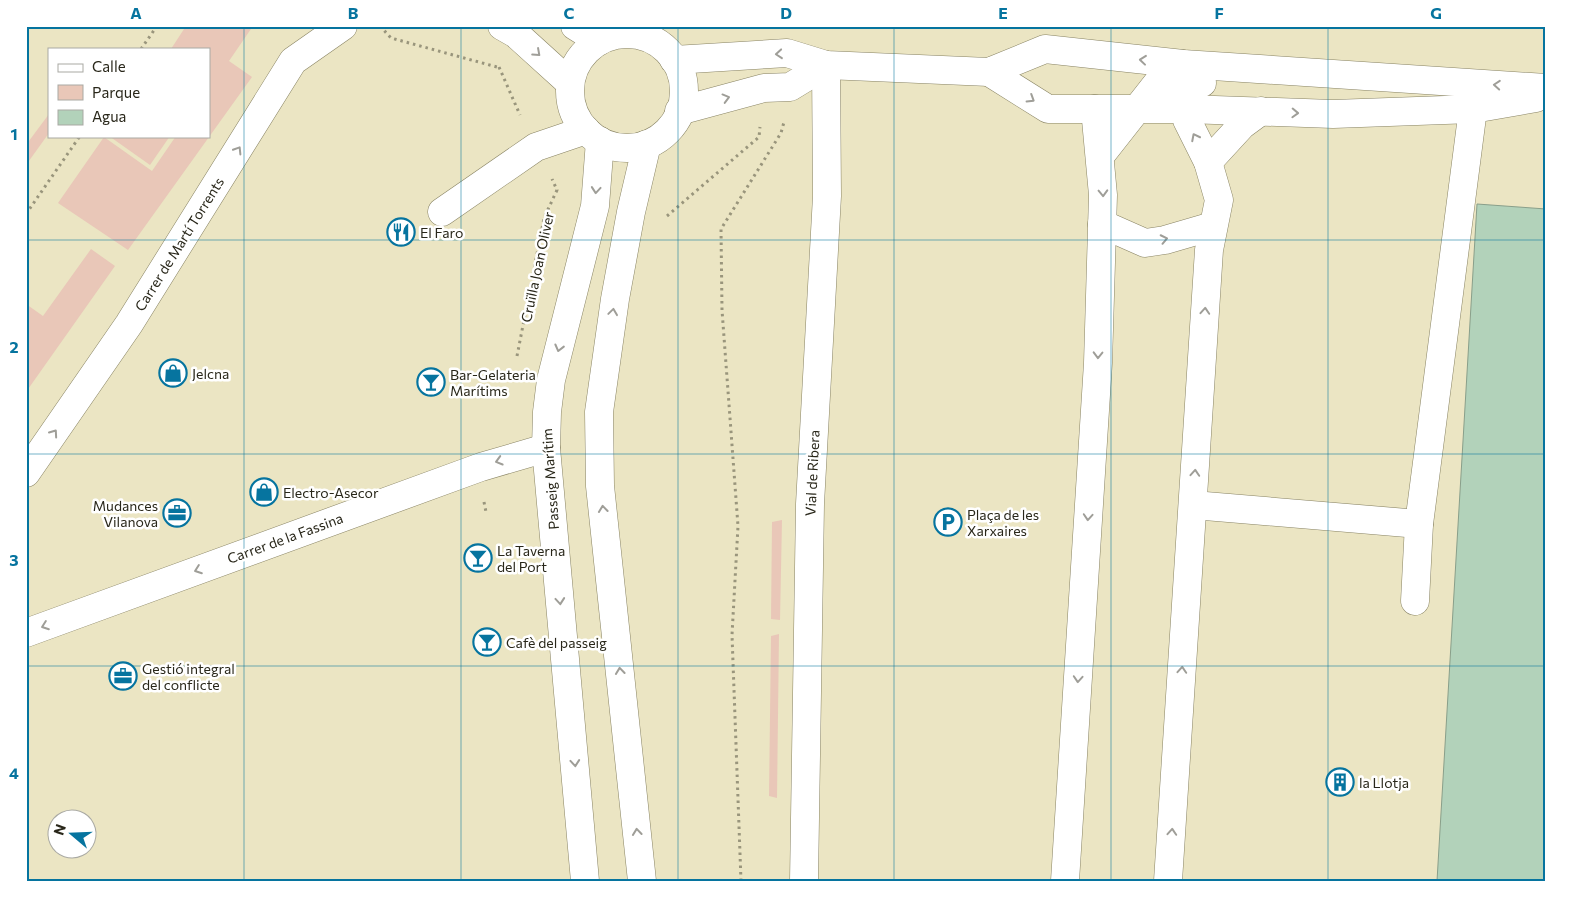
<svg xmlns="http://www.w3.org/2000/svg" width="1572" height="907" font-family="Commissioner,sans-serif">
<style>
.green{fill:#e9c7b8}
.water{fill:#b2d2ba;stroke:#899f8a}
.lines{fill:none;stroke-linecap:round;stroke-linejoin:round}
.minor-casing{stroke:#888363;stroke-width:29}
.path{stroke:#99957c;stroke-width:3;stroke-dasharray:2.5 4;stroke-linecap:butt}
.minor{stroke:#fff;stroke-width:28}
.oneway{stroke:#9f9e98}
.grid{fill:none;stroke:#06749f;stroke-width:1;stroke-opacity:0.55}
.labels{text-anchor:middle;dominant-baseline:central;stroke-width:5;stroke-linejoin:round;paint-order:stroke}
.poi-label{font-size:14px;fill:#29271a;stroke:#fff;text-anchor:start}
.street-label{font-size:14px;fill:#29271a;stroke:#fff}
.neatline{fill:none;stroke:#06749f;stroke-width:2}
.grid-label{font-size:16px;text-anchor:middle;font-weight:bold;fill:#06749f}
</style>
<rect width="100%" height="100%" fill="#ebe5c3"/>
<g class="green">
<polygon points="186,26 253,26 229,61 252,77 128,250 58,203 104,137 152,171 176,136 209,136 209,49 171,49"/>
<polygon points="49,114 49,133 26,165 26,145"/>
<polygon points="109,136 170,136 150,165"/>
<polygon points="91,249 115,266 26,392 26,304 43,316"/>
<polygon points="782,520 780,620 771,619 772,522"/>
<polygon points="779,634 777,798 769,796 771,636"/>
</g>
<polygon class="water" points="1477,204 1546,209 1546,881 1437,881"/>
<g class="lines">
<g class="minor-casing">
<g id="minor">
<polyline points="502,26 516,34 570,83"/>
<polyline points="575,26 599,41"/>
<circle cx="627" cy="91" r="57"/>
<polyline points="674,60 787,53 826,65 989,72 1045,49 1183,64 1546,88"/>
<polyline points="989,72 1048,109 1186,109 1333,114 1473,109 1536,98"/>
<polyline points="679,111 764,88 790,87 826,65"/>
<polyline points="1100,156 1159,81 1202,83"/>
<polyline points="1208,162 1242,125 1261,111"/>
<polyline points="442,212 536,147 586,130"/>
<polyline points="1102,224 1145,243 1165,240 1213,226"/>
<polyline points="26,473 129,324 293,61 343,26"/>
<polyline points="1193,505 1419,524 1473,109"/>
<polyline points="1415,601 1419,524"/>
<polyline points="26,633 481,467 546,448"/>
<polyline points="585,881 546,448 547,412 551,380 595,206 600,141"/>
<polyline points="642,881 600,486 599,412 615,299 631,212 647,144"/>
<polyline points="804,881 810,504 827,196 826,65"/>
<polyline points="1065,881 1098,363 1103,195 1095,109"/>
<polyline points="1168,881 1209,250 1219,200 1208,162 1187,120 1183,64"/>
</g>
</g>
<g class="path">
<polyline points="380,26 391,38 497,67"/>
<polyline points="141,49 157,26"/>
<polyline points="499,67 520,115"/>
<polyline points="26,214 80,136"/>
<polyline points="667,216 759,137 760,127"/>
<polyline points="517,356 544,218 557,190 552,179"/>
<polyline points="484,502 486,512"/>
<polyline points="741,881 732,635 738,526 722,310 721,229 781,133 784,122"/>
</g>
<use href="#minor" class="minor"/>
</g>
<defs><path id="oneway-chevron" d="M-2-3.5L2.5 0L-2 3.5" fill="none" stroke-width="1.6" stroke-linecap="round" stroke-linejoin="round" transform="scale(1.25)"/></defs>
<g class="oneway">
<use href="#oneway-chevron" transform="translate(537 53) rotate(42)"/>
<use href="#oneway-chevron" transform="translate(779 54) rotate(175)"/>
<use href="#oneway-chevron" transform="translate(1143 60) rotate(-174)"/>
<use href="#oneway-chevron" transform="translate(1497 85) rotate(-176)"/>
<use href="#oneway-chevron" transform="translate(726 98) rotate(-15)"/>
<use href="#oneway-chevron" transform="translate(1031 99) rotate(32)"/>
<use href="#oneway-chevron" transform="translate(1295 113) rotate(2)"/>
<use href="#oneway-chevron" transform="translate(1195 137) rotate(-117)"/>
<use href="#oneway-chevron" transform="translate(238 150) rotate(-58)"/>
<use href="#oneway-chevron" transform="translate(596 190) rotate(95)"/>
<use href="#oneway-chevron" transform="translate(1103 193) rotate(88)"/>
<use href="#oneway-chevron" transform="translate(1164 239) rotate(-12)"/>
<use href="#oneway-chevron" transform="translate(1205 311) rotate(-86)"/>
<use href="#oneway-chevron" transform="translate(613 312) rotate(-82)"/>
<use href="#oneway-chevron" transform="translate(559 348) rotate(104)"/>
<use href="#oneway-chevron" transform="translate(1098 355) rotate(91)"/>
<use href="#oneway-chevron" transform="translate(54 433) rotate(-55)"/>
<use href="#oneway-chevron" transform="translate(499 461) rotate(164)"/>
<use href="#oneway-chevron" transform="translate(1195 473) rotate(-86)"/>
<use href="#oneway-chevron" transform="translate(603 509) rotate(-96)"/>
<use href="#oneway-chevron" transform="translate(1088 517) rotate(94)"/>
<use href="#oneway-chevron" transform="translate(198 570) rotate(160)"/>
<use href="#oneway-chevron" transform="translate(560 601) rotate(85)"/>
<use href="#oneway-chevron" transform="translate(45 626) rotate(160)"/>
<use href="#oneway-chevron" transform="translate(1182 670) rotate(-86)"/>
<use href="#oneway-chevron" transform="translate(620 671) rotate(-96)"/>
<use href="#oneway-chevron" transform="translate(1078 679) rotate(94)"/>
<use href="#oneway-chevron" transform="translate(575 763) rotate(85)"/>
<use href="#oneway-chevron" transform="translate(637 832) rotate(-96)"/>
<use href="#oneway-chevron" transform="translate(1172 832) rotate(-86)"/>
</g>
<path class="grid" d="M244 26V881M461 26V881M678 26V881M894 26V881M1111 26V881M1328 26V881M26 240H1546M26 454H1546M26 666H1546"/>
<defs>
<g id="restaurant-ring" transform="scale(1.4375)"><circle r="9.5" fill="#fff" stroke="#06749f" stroke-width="1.5"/><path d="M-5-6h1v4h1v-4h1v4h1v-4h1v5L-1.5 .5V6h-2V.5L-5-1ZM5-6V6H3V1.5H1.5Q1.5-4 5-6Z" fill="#06749f"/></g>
<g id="shop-ring" transform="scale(1.4375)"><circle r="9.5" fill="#fff" stroke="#06749f" stroke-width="1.5"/><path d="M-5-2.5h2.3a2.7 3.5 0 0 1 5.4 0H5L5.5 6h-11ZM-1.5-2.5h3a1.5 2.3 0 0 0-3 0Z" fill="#06749f"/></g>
<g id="bar-ring" transform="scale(1.4375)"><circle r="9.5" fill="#fff" stroke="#06749f" stroke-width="1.5"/><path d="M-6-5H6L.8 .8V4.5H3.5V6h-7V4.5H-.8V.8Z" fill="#06749f"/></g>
<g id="office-ring" transform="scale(1.4375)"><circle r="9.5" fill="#fff" stroke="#06749f" stroke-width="1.5"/><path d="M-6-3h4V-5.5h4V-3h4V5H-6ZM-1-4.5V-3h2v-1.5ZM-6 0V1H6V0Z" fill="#06749f"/></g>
<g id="parking-ring" transform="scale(1.4375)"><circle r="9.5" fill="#fff" stroke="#06749f" stroke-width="1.5"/><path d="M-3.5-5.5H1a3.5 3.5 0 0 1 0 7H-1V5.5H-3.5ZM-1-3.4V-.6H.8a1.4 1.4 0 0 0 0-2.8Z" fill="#06749f"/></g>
<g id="building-ring" transform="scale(1.4375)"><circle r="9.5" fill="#fff" stroke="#06749f" stroke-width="1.5"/><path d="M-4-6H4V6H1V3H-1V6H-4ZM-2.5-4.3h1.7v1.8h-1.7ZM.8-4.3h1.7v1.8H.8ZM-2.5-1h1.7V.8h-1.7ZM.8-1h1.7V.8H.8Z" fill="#06749f"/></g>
</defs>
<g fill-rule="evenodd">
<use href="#restaurant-ring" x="401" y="232"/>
<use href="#shop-ring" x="173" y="373"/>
<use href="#bar-ring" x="431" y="382"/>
<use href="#shop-ring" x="264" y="492"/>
<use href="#office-ring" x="177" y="513"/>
<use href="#parking-ring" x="948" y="522"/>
<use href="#bar-ring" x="478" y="558"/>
<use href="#bar-ring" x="487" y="642"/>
<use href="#office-ring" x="123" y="676"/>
<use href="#building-ring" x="1340" y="782"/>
</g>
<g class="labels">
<g class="poi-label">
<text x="420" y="232">El Faro</text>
<text x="192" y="373">Jelcna</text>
<text x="450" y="374">Bar-Gelateria<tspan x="450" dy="16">Marítims</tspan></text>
<text x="283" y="492">Electro-Asecor</text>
<text x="158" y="505" text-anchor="end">Mudances<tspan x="158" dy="16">Vilanova</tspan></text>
<text x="967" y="514">Plaça de les<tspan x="967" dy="16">Xarxaires</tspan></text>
<text x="497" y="550">La Taverna<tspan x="497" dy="16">del Port</tspan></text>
<text x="506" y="642">Cafè del passeig</text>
<text x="142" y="668">Gestió integral<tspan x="142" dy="16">del conflicte</tspan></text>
<text x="1359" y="782">la Llotja</text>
</g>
<g class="street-label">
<text transform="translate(179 244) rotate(-58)">Carrer de Martí Torrents</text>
<text transform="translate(537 267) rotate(-78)">Cruïlla Joan Oliver</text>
<text transform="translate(812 473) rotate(-87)">Vial de Ribera</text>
<text transform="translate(550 479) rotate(-94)">Passeig Marítim</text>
<text transform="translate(285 538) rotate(-20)">Carrer de la Fassina</text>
</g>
</g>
<rect width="1572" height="907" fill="none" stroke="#ffffff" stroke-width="55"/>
<rect x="48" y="48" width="162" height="90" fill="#ffffff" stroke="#a9a9a3"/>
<rect x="58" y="64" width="25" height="8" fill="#ffffff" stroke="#a9a9a3"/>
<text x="92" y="72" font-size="15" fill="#29271a">Calle</text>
<rect x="58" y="85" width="25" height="15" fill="#e9c7b8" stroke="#a9a9a3"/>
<text x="92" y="98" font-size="15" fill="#29271a">Parque</text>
<rect x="58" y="110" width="25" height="15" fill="#b2d2ba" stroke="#a9a9a3"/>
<text x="92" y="122" font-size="15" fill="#29271a">Agua</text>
<g transform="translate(72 834) rotate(289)"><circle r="24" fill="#ffffff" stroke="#a9a9a3"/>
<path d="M0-4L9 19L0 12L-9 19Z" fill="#06749f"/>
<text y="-8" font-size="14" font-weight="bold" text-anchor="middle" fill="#29271a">N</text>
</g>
<rect x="28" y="28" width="1516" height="852" class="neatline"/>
<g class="grid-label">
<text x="136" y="19">A</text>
<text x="353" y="19">B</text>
<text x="569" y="19">C</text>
<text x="786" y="19">D</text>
<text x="1003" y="19">E</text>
<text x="1219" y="19">F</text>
<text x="1436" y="19">G</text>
<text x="14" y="140">1</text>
<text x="14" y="353">2</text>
<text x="14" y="566">3</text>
<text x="14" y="779">4</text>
</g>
</svg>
